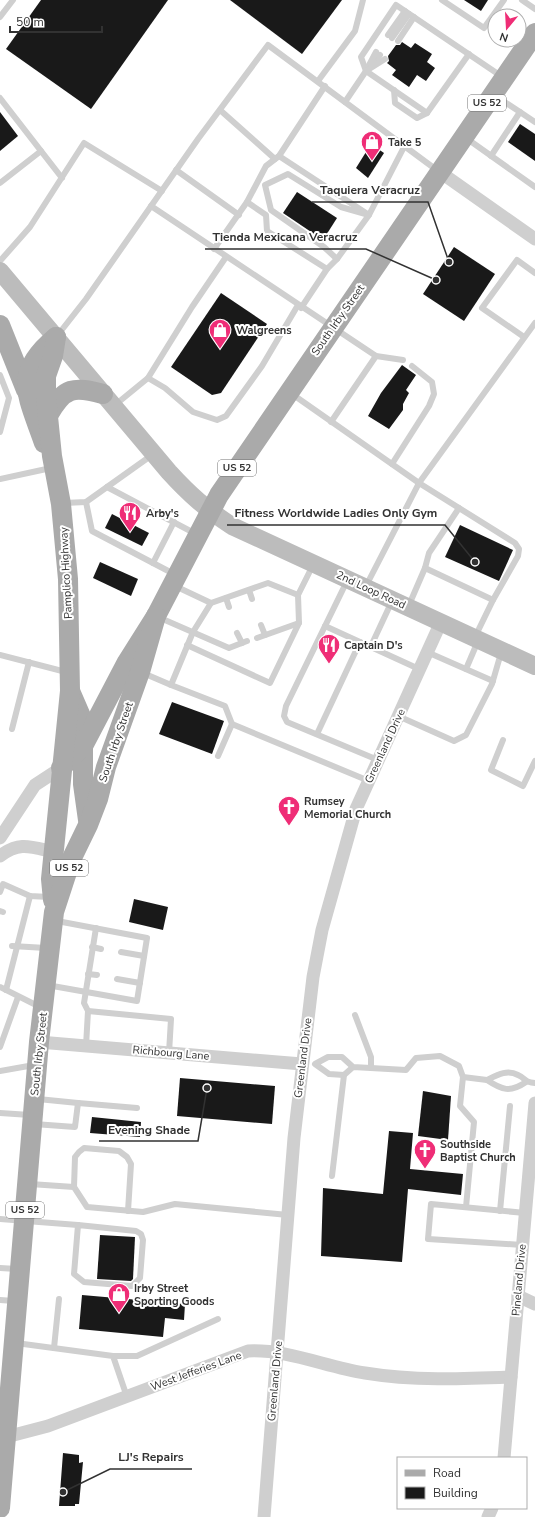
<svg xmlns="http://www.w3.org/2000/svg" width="535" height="1517" font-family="'Nunito Sans',sans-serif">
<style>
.building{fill:#191919}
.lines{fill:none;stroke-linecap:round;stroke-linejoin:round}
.service{stroke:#cfcfcf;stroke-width:6}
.minor{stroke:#cfcfcf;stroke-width:13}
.secondary{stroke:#bcbcbc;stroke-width:18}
.primary{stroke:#aaa;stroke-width:20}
.labels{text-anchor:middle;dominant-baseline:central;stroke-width:4;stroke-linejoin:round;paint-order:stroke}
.shield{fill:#fff;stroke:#707070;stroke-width:1}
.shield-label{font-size:10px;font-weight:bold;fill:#323232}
.poi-label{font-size:11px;font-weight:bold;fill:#323232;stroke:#fff;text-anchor:start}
.street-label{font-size:11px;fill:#323232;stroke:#fff}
.leader{fill:none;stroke:#323232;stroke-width:1.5}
.callout-dot{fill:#323232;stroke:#fff;stroke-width:1.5}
.callout-label{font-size:12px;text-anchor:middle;font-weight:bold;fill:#323232;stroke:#fff;stroke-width:4;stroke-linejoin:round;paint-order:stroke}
</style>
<rect width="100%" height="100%" fill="#fff"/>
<g class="building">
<polygon points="41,0 168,0 91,109 6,49"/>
<polygon points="230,0 342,0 302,54"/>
<polygon points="464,0 488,0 481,11"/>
<polygon points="402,42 411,48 415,43 432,54 427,62 435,68 426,81 417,75 409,87 392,75 396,70 387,63 389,61 388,56 396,45 400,45"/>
<polygon points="0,112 18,136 0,151"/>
<polygon points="520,124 535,134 535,161 508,142"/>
<polygon points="371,144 384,153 368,178 356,168"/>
<polygon points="297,192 337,218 323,240 283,213"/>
<polygon points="454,247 495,274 464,321 423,294"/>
<polygon points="221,293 267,324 221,393 212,395 171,367"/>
<polygon points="402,365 416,375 406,390 409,393 403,404 403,410 389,429 368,416 381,393"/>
<polygon points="112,514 149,533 142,546 105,528"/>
<polygon points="460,525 513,550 499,581 445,557"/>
<polygon points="100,562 138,579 131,596 93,578"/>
<polygon points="172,702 224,721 212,754 159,734"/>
<polygon points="134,899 168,907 163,930 129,922"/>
<polygon points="180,1078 275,1086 272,1124 177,1116"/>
<polygon points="423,1091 451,1096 448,1140 418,1136"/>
<polygon points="92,1117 141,1122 140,1137 90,1133"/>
<polygon points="389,1131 413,1133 410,1169 463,1174 461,1195 408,1189 402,1262 321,1256 323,1188 383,1194"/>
<polygon points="100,1235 135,1237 133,1279 131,1281 97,1279"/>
<polygon points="82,1295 185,1304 184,1320 165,1318 163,1337 79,1329"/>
<polygon points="63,1453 79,1455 79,1463 83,1462 79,1504 75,1504 75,1506 59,1506"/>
</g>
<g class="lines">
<g class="service">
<polyline points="442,0 484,28 504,0"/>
<polyline points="522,0 535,9"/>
<polyline points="0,17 13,0"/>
<polyline points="388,35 405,11"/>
<polyline points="392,38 409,14"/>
<polyline points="398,41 414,17"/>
<polyline points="373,63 380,55"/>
<polyline points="367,69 376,52"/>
<polyline points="366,71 361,57 396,5 501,76"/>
<polyline points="366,71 385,59"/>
<polyline points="318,81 355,31 363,0"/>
<polyline points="394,90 395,103 417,118 427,113"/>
<polyline points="0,98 62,178"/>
<polyline points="345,102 366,71 427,113 469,54"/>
<polyline points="220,110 275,159"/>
<polyline points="520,112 535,122"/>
<polyline points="466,138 535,187"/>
<polyline points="279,156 369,215 337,259 327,269"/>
<polyline points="491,156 520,112 494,95"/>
<polyline points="176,170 239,215"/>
<polyline points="0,183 41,151"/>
<polyline points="247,202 266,215 267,231 327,269 301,308"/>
<polyline points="151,206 376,356 403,360"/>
<polyline points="214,249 247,202 266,166 279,156 325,86"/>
<polyline points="337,259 324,247 271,210 265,185 288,174 341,207 369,215 405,145"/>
<polyline points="0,261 30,227 84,143 162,191"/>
<polyline points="57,336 86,299 198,139 268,45 438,171"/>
<polyline points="524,337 482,308 517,260 535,273"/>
<polyline points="0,375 9,398 0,432"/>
<polyline points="148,378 192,307 226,257"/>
<polyline points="292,394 419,483 515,543 519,549 518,556 493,600"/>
<polyline points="115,405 148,378 165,388 193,412 217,420 226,416 262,366 298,305"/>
<polyline points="331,422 376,356"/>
<polyline points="392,464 429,406 434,394 432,382 412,366"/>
<polyline points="0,479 51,468"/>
<polyline points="107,487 196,534"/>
<polyline points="86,502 92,531 174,574"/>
<polyline points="64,503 86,502 152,455"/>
<polyline points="153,563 174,522"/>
<polyline points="425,568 429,553 459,508"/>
<polyline points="347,581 286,706 284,716 287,722 378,760"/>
<polyline points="175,586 211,603"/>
<polyline points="366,586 419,483 535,323"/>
<polyline points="249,590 252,599"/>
<polyline points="226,598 229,607"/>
<polyline points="409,605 425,568 493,600 475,637"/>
<polyline points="158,617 229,648 247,641"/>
<polyline points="261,625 265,635"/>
<polyline points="325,626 419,669"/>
<polyline points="237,633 242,643"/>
<polyline points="257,638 299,623 298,595 313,565"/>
<polyline points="187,645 270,683 299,623"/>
<polyline points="371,646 392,601"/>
<polyline points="427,652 493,681"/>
<polyline points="0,655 66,672"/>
<polyline points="466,669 478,641"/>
<polyline points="143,673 171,685 193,632 211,603 268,583 298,595"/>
<polyline points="171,685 225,706 232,724"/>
<polyline points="398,716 454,741 466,735 492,684 501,653"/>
<polyline points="12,729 29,662"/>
<polyline points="317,734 360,642"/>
<polyline points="503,740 491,770 523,786 535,761"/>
<polyline points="218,756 232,724 369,781"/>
<polyline points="0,892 3,884 30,896 49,897"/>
<polyline points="0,911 3,912"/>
<polyline points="12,946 46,948"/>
<polyline points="92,947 101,949"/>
<polyline points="121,952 144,956"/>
<polyline points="88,974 97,975"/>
<polyline points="117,979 140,983"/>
<polyline points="47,985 137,1001 147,938 57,921"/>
<polyline points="0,987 40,1007"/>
<polyline points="6,990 30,896"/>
<polyline points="88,1011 171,1019 169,1053"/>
<polyline points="355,1015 371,1057 371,1068"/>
<polyline points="86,1046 88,1011 84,1003 96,928"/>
<polyline points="0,1047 18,997"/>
<polyline points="353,1067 344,1075 329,1074 315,1064 328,1057 342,1057 353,1067 406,1070 416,1058 440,1056 459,1066 463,1077 460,1106 474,1122 466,1207"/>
<polyline points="0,1071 34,1065"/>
<polyline points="463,1077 487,1080"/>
<path d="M526 1082C510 1093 502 1090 487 1080 497 1075 507 1069 518 1075 527 1079 523 1082 535 1083"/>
<polyline points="78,1103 137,1108"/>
<polyline points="0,1113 30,1115"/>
<polyline points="34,1124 75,1127 78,1103 38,1099"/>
<polyline points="332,1176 344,1075"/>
<polyline points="30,1184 74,1187 87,1207 143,1212 175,1204 288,1215"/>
<polyline points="74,1187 75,1157 79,1152 84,1148 119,1151 127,1157 131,1164 128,1211"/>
<polyline points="500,1211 510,1106"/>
<polyline points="0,1219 78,1225"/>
<polygon points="78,1225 136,1231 141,1234 143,1240 140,1278 132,1286 84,1282 74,1274"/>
<polyline points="522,1245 428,1239 431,1204 525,1213"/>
<polyline points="0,1268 17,1269"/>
<polyline points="0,1300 14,1301"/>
<polyline points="16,1343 113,1356 127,1397"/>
<polyline points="54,1348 59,1299"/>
<polyline points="113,1356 137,1356 218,1319"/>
</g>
<g class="minor">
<polyline points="440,172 535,239"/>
<polyline points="0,838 35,785 61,768"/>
<path d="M0 856C20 841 31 847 54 852"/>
<polyline points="39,1042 302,1064"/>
<polyline points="518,1296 535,1304"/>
<path d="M6 1437 48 1426 248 1351C288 1349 326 1367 365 1373 413 1381 462 1379 511 1377"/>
<polyline points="504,1458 535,1103"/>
<polyline points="264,1517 294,1138 313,977 322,930 356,809 441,622"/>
<polyline points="488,1517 492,1508"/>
</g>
<path class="secondary" d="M0 271 169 472C190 495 206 509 232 526L535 666"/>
<g class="primary">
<polyline points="0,325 26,390"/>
<path d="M49 414C64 387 74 386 103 394"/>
<path d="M44 443C28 396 11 374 56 337"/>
<polyline points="70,691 83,721 83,784 88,820"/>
<polyline points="61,768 83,746 127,662 156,616 219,495 535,33"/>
<polyline points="53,900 51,879 70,691 68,579 61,504 52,456 46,397 46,376 53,356 56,337"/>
<polyline points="0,1508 39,1042 54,912 71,860 88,825 98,799 106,767 140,672 156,616"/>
</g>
</g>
<defs>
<g id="shop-pin" transform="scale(1.15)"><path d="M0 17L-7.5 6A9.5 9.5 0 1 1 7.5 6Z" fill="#ef2d76" stroke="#fff"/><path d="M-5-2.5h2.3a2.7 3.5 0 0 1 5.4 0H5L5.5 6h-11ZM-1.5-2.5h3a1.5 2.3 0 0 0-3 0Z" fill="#fff"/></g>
<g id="restaurant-pin" transform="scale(1.15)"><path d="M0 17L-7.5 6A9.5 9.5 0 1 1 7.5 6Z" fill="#ef2d76" stroke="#fff"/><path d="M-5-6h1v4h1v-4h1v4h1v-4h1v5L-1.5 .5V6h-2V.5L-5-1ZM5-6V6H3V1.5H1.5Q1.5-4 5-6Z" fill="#fff"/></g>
<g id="church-pin" transform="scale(1.15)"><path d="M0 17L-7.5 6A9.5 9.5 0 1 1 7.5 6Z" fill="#ef2d76" stroke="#fff"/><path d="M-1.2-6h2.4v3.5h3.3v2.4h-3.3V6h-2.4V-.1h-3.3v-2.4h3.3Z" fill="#fff"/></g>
</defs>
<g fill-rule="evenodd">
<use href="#shop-pin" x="372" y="142"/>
<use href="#shop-pin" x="220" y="330"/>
<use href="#restaurant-pin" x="130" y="513"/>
<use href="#restaurant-pin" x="329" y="645"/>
<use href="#church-pin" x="289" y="807"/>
<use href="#church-pin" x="425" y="1150"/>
<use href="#shop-pin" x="119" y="1294"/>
</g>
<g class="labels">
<g class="shield">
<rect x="468" y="95" width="38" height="16" rx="3"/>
<rect x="218" y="460" width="38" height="16" rx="3"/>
<rect x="50" y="860" width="38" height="16" rx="3"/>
<rect x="6" y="1202" width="38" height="16" rx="3"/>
</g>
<g class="shield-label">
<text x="487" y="103">US 52</text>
<text x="237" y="468">US 52</text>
<text x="69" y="868">US 52</text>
<text x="25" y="1210">US 52</text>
</g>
<g class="poi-label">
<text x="388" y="142">Take 5</text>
<text x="236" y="330">Walgreens</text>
<text x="146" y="513">Arby's</text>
<text x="344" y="645">Captain D's</text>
<text x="304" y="801">Rumsey<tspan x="304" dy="13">Memorial Church</tspan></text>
<text x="440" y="1144">Southside<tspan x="440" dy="13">Baptist Church</tspan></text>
<text x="134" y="1288">Irby Street<tspan x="134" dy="13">Sporting Goods</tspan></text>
</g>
<g class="street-label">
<text transform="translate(338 320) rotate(-55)">South Irby Street</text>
<text transform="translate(66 573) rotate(-93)">Pamplico Highway</text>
<text transform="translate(371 590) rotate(25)">2nd Loop Road</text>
<text transform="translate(116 742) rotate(-71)">South Irby Street</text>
<text transform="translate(385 746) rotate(-65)">Greenland Drive</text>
<text transform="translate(171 1053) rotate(5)">Richbourg Lane</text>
<text transform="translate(39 1054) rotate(-84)">South Irby Street</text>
<text transform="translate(303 1058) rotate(-83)">Greenland Drive</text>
<text transform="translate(519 1280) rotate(-85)">Pineland Drive</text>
<text transform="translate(196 1371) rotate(-20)">West Jefferies Lane</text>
<text transform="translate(275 1381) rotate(-85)">Greenland Drive</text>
</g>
</g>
<path class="leader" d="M449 262L428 202H312M436 280L366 249H205M475 562L445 525H227M207 1088L198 1141H99M63 1492L110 1469H192"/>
<g class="callout-dot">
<circle cx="449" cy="262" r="4"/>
<circle cx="436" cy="280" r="4"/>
<circle cx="475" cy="562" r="4"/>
<circle cx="207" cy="1088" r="4"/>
<circle cx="63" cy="1492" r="4"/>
</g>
<g class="callout-label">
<text x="370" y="194">Taquiera Veracruz</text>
<text x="285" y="241">Tienda Mexicana Veracruz</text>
<text x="336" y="517">Fitness Worldwide Ladies Only Gym</text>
<text x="149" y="1134">Evening Shade</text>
<text x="151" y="1461">LJ's Repairs</text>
</g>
<rect x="397" y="1457" width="130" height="52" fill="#ffffff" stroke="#adadad"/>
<rect x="405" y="1470" width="20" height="6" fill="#aaaaaa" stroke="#adadad"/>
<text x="433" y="1477" font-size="12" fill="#323232">Road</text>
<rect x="405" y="1487" width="20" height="12" fill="#191919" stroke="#adadad"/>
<text x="433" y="1497" font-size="12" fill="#323232">Building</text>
<g transform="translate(507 28) rotate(198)"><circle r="19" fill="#ffffff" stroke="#adadad"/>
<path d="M0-3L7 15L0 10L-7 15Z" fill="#ef2d76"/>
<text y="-6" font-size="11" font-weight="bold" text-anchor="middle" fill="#323232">N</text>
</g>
<path d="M10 26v6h92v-6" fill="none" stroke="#323232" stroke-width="2"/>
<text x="16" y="26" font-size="12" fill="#323232" stroke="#ffffff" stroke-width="3" paint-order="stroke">50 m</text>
</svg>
